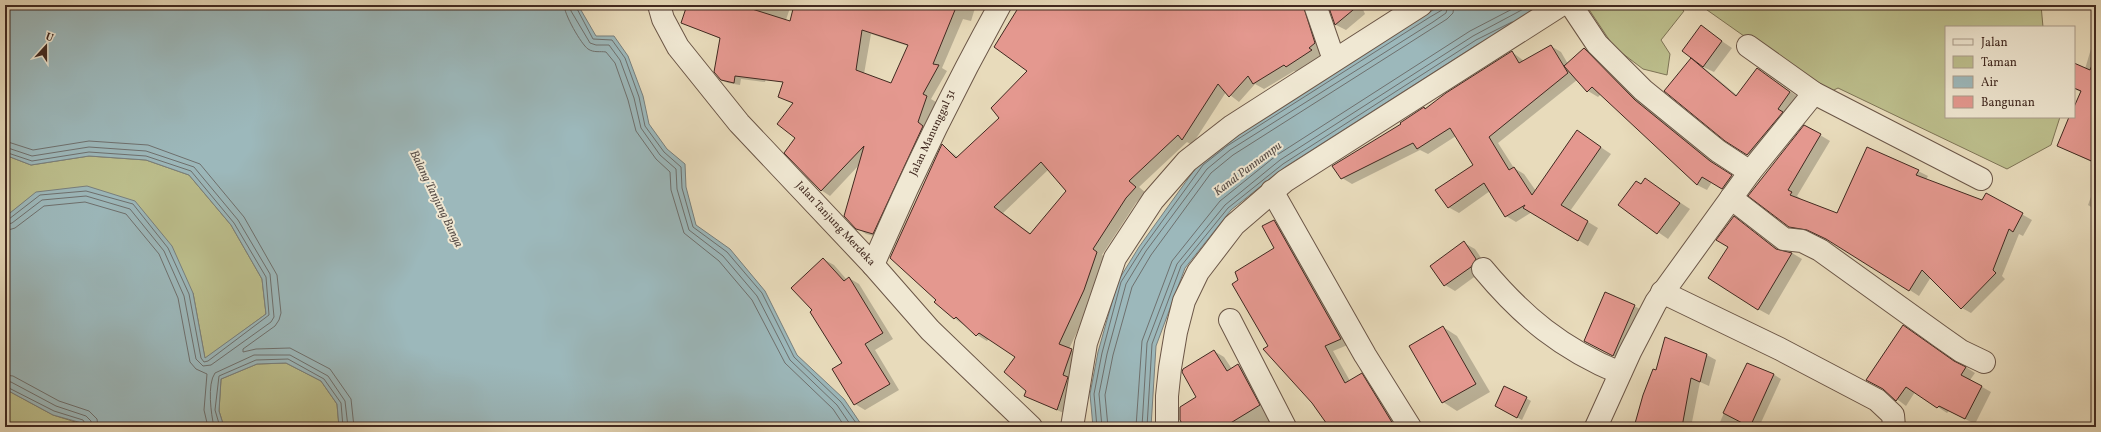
<svg xmlns="http://www.w3.org/2000/svg" width="2101" height="432" font-family="Vollkorn,serif">
<style>
.green{fill:#bcbe8c;stroke:#7e7456}
.water{fill:#9cb8bb;stroke:#787f7d}
.shadow{fill:#0003;fill-rule:evenodd}
.lines{fill:none;stroke-linecap:round;stroke-linejoin:round}
.shore{stroke:#6e706e;stroke-width:1}
.building{fill:#e4988f;stroke:#412920;fill-rule:evenodd}
.minor-casing{stroke:#6b5647;stroke-width:24}
.tertiary-casing{stroke:#6b5647;stroke-width:24}
.minor{stroke:#f0e8d3;stroke-width:22}
.tertiary{stroke:#f0e8d3;stroke-width:22}
.labels{text-anchor:middle;dominant-baseline:central;stroke-width:4;stroke-linejoin:round;paint-order:stroke}
.street-label{font-size:11px;fill:#412920;stroke:#f0e8d3}
.water-label{font-size:12px;font-style:italic;fill:#584d47;stroke:#f0e8d3}
</style>
<rect width="100%" height="100%" fill="#e8dbbb"/>
<filter id="stains"><feTurbulence type="fractalNoise" baseFrequency=".005" numOctaves="4"/><feColorMatrix values="0 0 0 0 .2 0 0 0 0 .09 0 0 0 0 .02 0 0 0 .5 -.17"/></filter>
<radialGradient id="worn" r=".72"><stop offset=".6" stop-color="#630" stop-opacity="0"/><stop offset="1" stop-color="#630" stop-opacity=".3"/></radialGradient>
<g class="green">
<polygon points="1586,5 1677,5 1684,11 1661,40 1670,54 1667,75 1643,69 1614,47"/>
<polygon points="1700,5 2041,5 2043,27 1946,27 1946,117 2060,117 2051,145 2007,169 1838,88 1826,94"/>
<polygon points="5,155 31,165 89,156 146,160 189,175 231,225 262,279 266,314 205,359 193,293 35,194 5,217"/>
<polygon points="286,363 321,381 337,404 339,427 224,427 219,411 221,379 257,364"/>
<polygon points="5,389 53,415 82,424 85,427 5,427"/>
</g>
<g class="water">
<polygon points="5,5 578,5 596,36 614,36 628,56 643,96 649,124 667,149 685,164 686,187 696,225 730,249 765,291 797,355 844,399 863,427 339,427 337,404 321,381 286,363 257,364 221,379 219,411 224,427 85,427 82,423 53,415 5,389 5,217 36,192 87,186 135,201 172,246 193,293 205,358 266,314 262,279 231,225 189,175 146,160 89,156 31,165 5,155"/>
<polygon points="1441,5 1548,5 1521,22 1478,44 1285,167 1231,210 1185,268 1156,346 1151,427 1093,427 1090,394 1098,352 1118,281 1139,247 1200,162 1224,143"/>
</g>
<g class="shadow">
<polygon points="689,5 791,5 765,82 741,79 740,85 728,83 721,80 721,39 682,22"/>
<path d="M824 5H976L971 21 963 19 942 68 947 71 931 99 936 102 882 238 866 234 857 228 860 164 830 196 821 190 796 138 794 104 788 100ZM871 34 908 46 892 84 864 74Z"/>
<path d="M1030 5H1314L1324 49 1319 54 1321 56 1297 72 1294 71 1264 89 1255 84 1239 102 1226 92 1192 145 1187 142 1139 187 1146 193 1136 203 1102 255 1107 258 1094 296 1069 349 1081 356 1068 415 1028 397 1017 356 989 338 987 341 977 335 954 318 937 300 942 145 958 157 1000 118 1028 71ZM1049 169 1067 191 1031 234 1003 213Z"/>
<polygon points="1328,5 1361,5 1365,14 1346,30 1336,25"/>
<polygon points="1701,27 1732,48 1714,72 1703,67 1738,96 1757,69 1800,98 1758,160 1726,140 1691,60 1700,63"/>
<polygon points="2096,32 2096,164 2058,146 2071,117 2074,117 2074,109 2081,92 2074,89 2074,64 2085,69"/>
<polygon points="1551,46 1561,52 1568,64 1585,49 1594,55 1645,106 1720,168 1741,182 1732,194 1712,182 1707,190 1697,185 1601,94 1598,97 1588,91 1577,80 1498,143 1514,168 1524,174 1536,191 1578,132 1611,154 1570,211 1598,228 1588,246 1532,212 1516,222 1506,216 1490,191 1459,213 1448,207 1474,165 1456,136 1428,154 1420,150 1352,184 1342,178 1426,110 1512,52 1524,61"/>
<polygon points="1805,126 1830,141 1797,196 1801,199 1800,200 1837,214 1918,171 1928,176 1926,180 1982,201 1986,194 2032,220 2023,236 2019,234 2002,276 2005,279 1971,313 1962,308 1931,277 1919,296 1852,253 1818,235 1800,232 1789,226 1750,195"/>
<polygon points="1646,180 1690,209 1668,239 1619,205"/>
<polygon points="2096,183 2096,210 2088,205"/>
<polygon points="1734,217 1780,251 1792,253 1802,259 1769,315 1758,309 1729,247"/>
<polygon points="1274,221 1283,227 1350,344 1333,351 1350,381 1362,374 1371,380 1400,427 1330,427 1269,346 1276,249"/>
<polygon points="1464,243 1475,249 1486,265 1481,272 1455,291 1445,285"/>
<polygon points="823,259 834,265 847,280 849,278 859,284 893,339 875,350 899,390 865,410 855,404 844,363 813,310"/>
<polygon points="1634,306 1644,311 1623,361 1596,347"/>
<polygon points="1903,326 1975,373 1970,380 1991,392 1975,424 1949,411 1947,413 1915,392 1906,406 1885,390"/>
<polygon points="1443,327 1457,336 1490,392 1457,411 1443,402"/>
<polygon points="1214,351 1224,357 1232,369 1238,365 1248,371 1277,427 1185,427"/>
<polygon points="1707,355 1716,360 1709,386 1700,382 1691,427 1658,427 1657,372"/>
<polygon points="1773,374 1781,379 1759,427 1718,427 1735,387"/>
<polygon points="2095,386 2096,427 2091,427"/>
<polygon points="1526,398 1531,401 1522,420 1501,409"/>
<polygon points="1565,422 1577,427 1563,427"/>
</g>
<g class="lines">
<g class="shore">
<path d="M564 5C564 14 581 44 588 49 594 53 600 51 606 52L615 63 628 100 636 131 656 159 670 172 671 190 684 233 719 261 752 300 785 363 833 409 845 427"/>
<polyline points="570,5 571,11 590,43 596,45 609,45 620,60 634,98 641,128 660,155 676,169 677,189 689,230 723,256 757,296 790,360 837,405 852,427"/>
<polyline points="575,5 593,39 612,40 625,58 639,97 645,126 664,152 681,167 682,188 693,227 727,252 762,293 794,357 841,402 859,427"/>
<polyline points="5,141 33,150 89,141 148,145 200,164 244,217 277,275 281,313 279,320 275,326 243,349 243,352 256,349 290,348 330,369 351,399 354,427"/>
<polyline points="5,147 32,156 89,147 146,151 194,167 238,220 270,274 274,317 271,322 211,365 203,366 196,359 184,296 164,251 130,209 86,196 42,200 12,223 5,225"/>
<polyline points="5,152 32,161 89,152 146,156 191,171 234,223 266,277 269,315 208,361 204,362 201,358 189,294 168,248 133,204 86,191 40,195 9,219 5,220"/>
<polyline points="5,231 15,228 44,206 85,202 126,214 159,254 178,298 190,362 196,369 207,374 204,410 208,427"/>
<polyline points="5,375 13,376 59,401 89,411 97,419 98,427"/>
<polyline points="5,381 11,382 56,406 86,416 91,421 92,427"/>
<polyline points="5,386 54,411 83,420 87,427"/>
<path d="M214 427C211 414 207 384 215 373L254 355H290L328 376 345 401 348 427"/>
<polyline points="220,427 215,410 219,376 256,360 288,359 324,379 341,403 343,427"/>
<polyline points="1097,427 1094,394 1102,353 1121,282 1142,249 1203,165 1227,146 1430,17 1442,10 1443,5"/>
<polyline points="1102,427 1099,394 1107,354 1126,284 1146,251 1207,169 1230,150 1433,22 1446,13 1448,5"/>
<polyline points="1108,427 1105,395 1113,355 1132,287 1151,255 1211,173 1233,155 1447,19 1453,13 1454,5"/>
<polyline points="1136,427 1142,341 1172,261 1220,201 1277,155 1470,31 1520,5"/>
<polyline points="1142,427 1147,343 1177,264 1225,205 1280,160 1473,36 1531,5"/>
<polyline points="1147,427 1152,344 1181,266 1228,208 1283,164 1476,40 1512,22"/>
</g>
</g>
<g class="building">
<path d="M687 5H753L752 9 790 21 794 5H957L933 64 939 65 923 94 927 96 918 122 923 126 873 234 856 229 844 216 864 146 821 191 784 153 795 138 777 124 793 103 778 97 783 82 735 76 734 83 721 80 714 72 720 38 681 23ZM862 30 908 45 891 83 856 70Z"/>
<path d="M1020 5H1303L1315 43 1309 48 1312 50 1286 67 1284 65 1253 84 1248 76 1229 97 1218 84 1182 140 1178 135 1129 181 1136 187 1126 198 1093 249 1097 252 1084 290 1059 344 1072 349 1063 375 1068 377 1057 410 1024 396 1026 391 1004 372 1015 357 979 333 976 336 956 317 954 319 934 302 936 300 890 258 942 144 956 158 999 118 991 108 1027 71 994 47ZM1041 162 1066 191 1030 234 994 207Z"/>
<polygon points="1328,5 1359,5 1335,25"/>
<polygon points="1701,25 1722,41 1703,67 1682,51"/>
<polygon points="1551,45 1568,73 1489,137 1509,170 1514,167 1532,195 1577,130 1601,147 1561,205 1588,221 1578,241 1523,208 1525,205 1505,217 1484,183 1448,208 1435,190 1473,165 1450,128 1417,149 1413,143 1341,179 1332,166 1401,124 1400,123 1424,107 1425,109 1446,93 1512,51 1519,63"/>
<polygon points="1584,48 1635,100 1710,161 1732,175 1722,189 1702,177 1697,185 1592,87 1587,92 1564,66"/>
<polygon points="2096,56 2096,163 2057,146 2069,117 2074,117 2074,107 2081,91 2074,88 2074,63 2090,70"/>
<polygon points="1691,58 1736,96 1757,68 1790,92 1778,109 1783,112 1747,155 1725,141 1664,91"/>
<polygon points="1804,125 1821,134 1788,190 1792,192 1790,195 1837,213 1867,147 1919,170 1916,175 1982,200 1986,193 2023,213 2013,232 2009,229 1993,270 1996,273 1961,309 1922,270 1909,291 1826,239 1807,230 1789,227 1748,196"/>
<polygon points="1645,178 1680,203 1657,234 1618,205 1636,181 1641,184"/>
<polygon points="1734,216 1776,249 1792,253 1758,310 1708,278 1728,247 1716,240"/>
<polygon points="1274,220 1341,339 1325,346 1345,383 1362,373 1393,424 1386,427 1329,427 1312,403 1263,349 1268,346 1232,284 1238,280 1235,272 1274,248 1262,226"/>
<polygon points="1464,241 1476,259 1471,267 1444,286 1430,266"/>
<polygon points="823,258 844,281 849,277 883,333 865,344 890,384 854,405 832,369 842,363 810,312 812,310 791,288"/>
<polygon points="1605,292 1635,305 1613,356 1584,341"/>
<polygon points="1903,325 1954,361 1966,367 1961,375 1982,386 1965,419 1939,406 1937,408 1906,387 1896,401 1883,389 1866,380"/>
<polygon points="1443,326 1476,384 1442,403 1409,346"/>
<polygon points="1665,337 1707,354 1700,382 1691,378 1682,427 1634,427 1643,395 1653,369 1656,370"/>
<polygon points="1214,350 1227,371 1238,364 1260,405 1224,427 1184,427 1180,420 1180,407 1196,397 1182,372 1183,369"/>
<polygon points="1747,363 1774,374 1750,427 1723,413"/>
<polygon points="1504,386 1527,397 1517,418 1495,406"/>
</g>
<g class="lines">
<g class="minor-casing">
<g id="minor">
<polyline points="1315,5 1334,60"/>
<polyline points="1571,5 1597,44 1643,90 1718,151 1750,172"/>
<polyline points="1748,46 1814,93 1981,179"/>
<polyline points="1272,191 1365,355 1410,427"/>
<polyline points="1731,198 1784,239 1802,241 1820,250 1941,337 1961,351 1984,362"/>
<path d="M873 265C911 176 953 90 1000 5"/>
<path d="M1483 269C1523 317 1562 349 1620 373"/>
<polyline points="1662,292 1780,349 1877,400 1893,415 1894,427"/>
<polyline points="1230,320 1285,427"/>
<polyline points="1072,427 1086,343 1115,258 1153,200 1187,161 1232,126 1421,5"/>
<polyline points="1167,427 1167,396 1170,368 1176,332 1184,301 1198,272 1234,225 1285,181 1561,5"/>
<polyline points="1596,427 1630,352 1656,302 1750,172 1814,93"/>
</g>
</g>
<g class="tertiary-casing">
<polyline id="tertiary" points="659,5 663,19 678,47 739,123 873,265 930,330 1031,427"/>
</g>
<use href="#minor" class="minor"/>
<use href="#tertiary" class="tertiary"/>
</g>
<g class="labels">
<g class="street-label">
<text transform="translate(933 133) rotate(-65)">Jalan Manunggal 31</text>
<text transform="translate(835 224) rotate(47)">Jalan Tanjung Merdeka</text>
</g>
<g class="water-label">
<text transform="translate(1248 169) rotate(-37)">Kanal Pannampu</text>
<text transform="translate(436 199) rotate(64)">Balang Tanjung Bunga</text>
</g>
</g>
<rect width="2101" height="432" fill="none" stroke="#e8dbbb" stroke-width="20"/>
<rect x="6" y="6" width="2089" height="420" fill="none" stroke="#412920" stroke-width="2"/>
<rect x="10" y="10" width="2081" height="412" fill="none" stroke="#412920"/>
<rect x="1945" y="26" width="130" height="92" fill="#f0e8d3" stroke="#aa9c8b"/>
<rect x="1953" y="39" width="20" height="6" fill="#f0e8d3" stroke="#aa9c8b"/>
<text x="1981" y="46" font-size="12" fill="#412920">Jalan</text>
<rect x="1953" y="56" width="20" height="12" fill="#bcbe8c" stroke="#aa9c8b"/>
<text x="1981" y="66" font-size="12" fill="#412920">Taman</text>
<rect x="1953" y="76" width="20" height="12" fill="#9cb8bb" stroke="#aa9c8b"/>
<text x="1981" y="86" font-size="12" fill="#412920">Air</text>
<rect x="1953" y="96" width="20" height="12" fill="#e4988f" stroke="#aa9c8b"/>
<text x="1981" y="106" font-size="12" fill="#412920">Bangunan</text>
<g transform="translate(46 46) rotate(21)" stroke="#f0e8d3" stroke-width="3" paint-order="stroke">
<path d="M0-3L7 15L0 10L-7 15Z" fill="#412920"/>
<text y="-6" font-size="11" font-weight="bold" text-anchor="middle" fill="#412920">U</text>
</g>
<rect width="100%" height="100%" filter="url(#stains)"/>
<rect width="100%" height="100%" fill="url(#worn)"/>
</svg>
